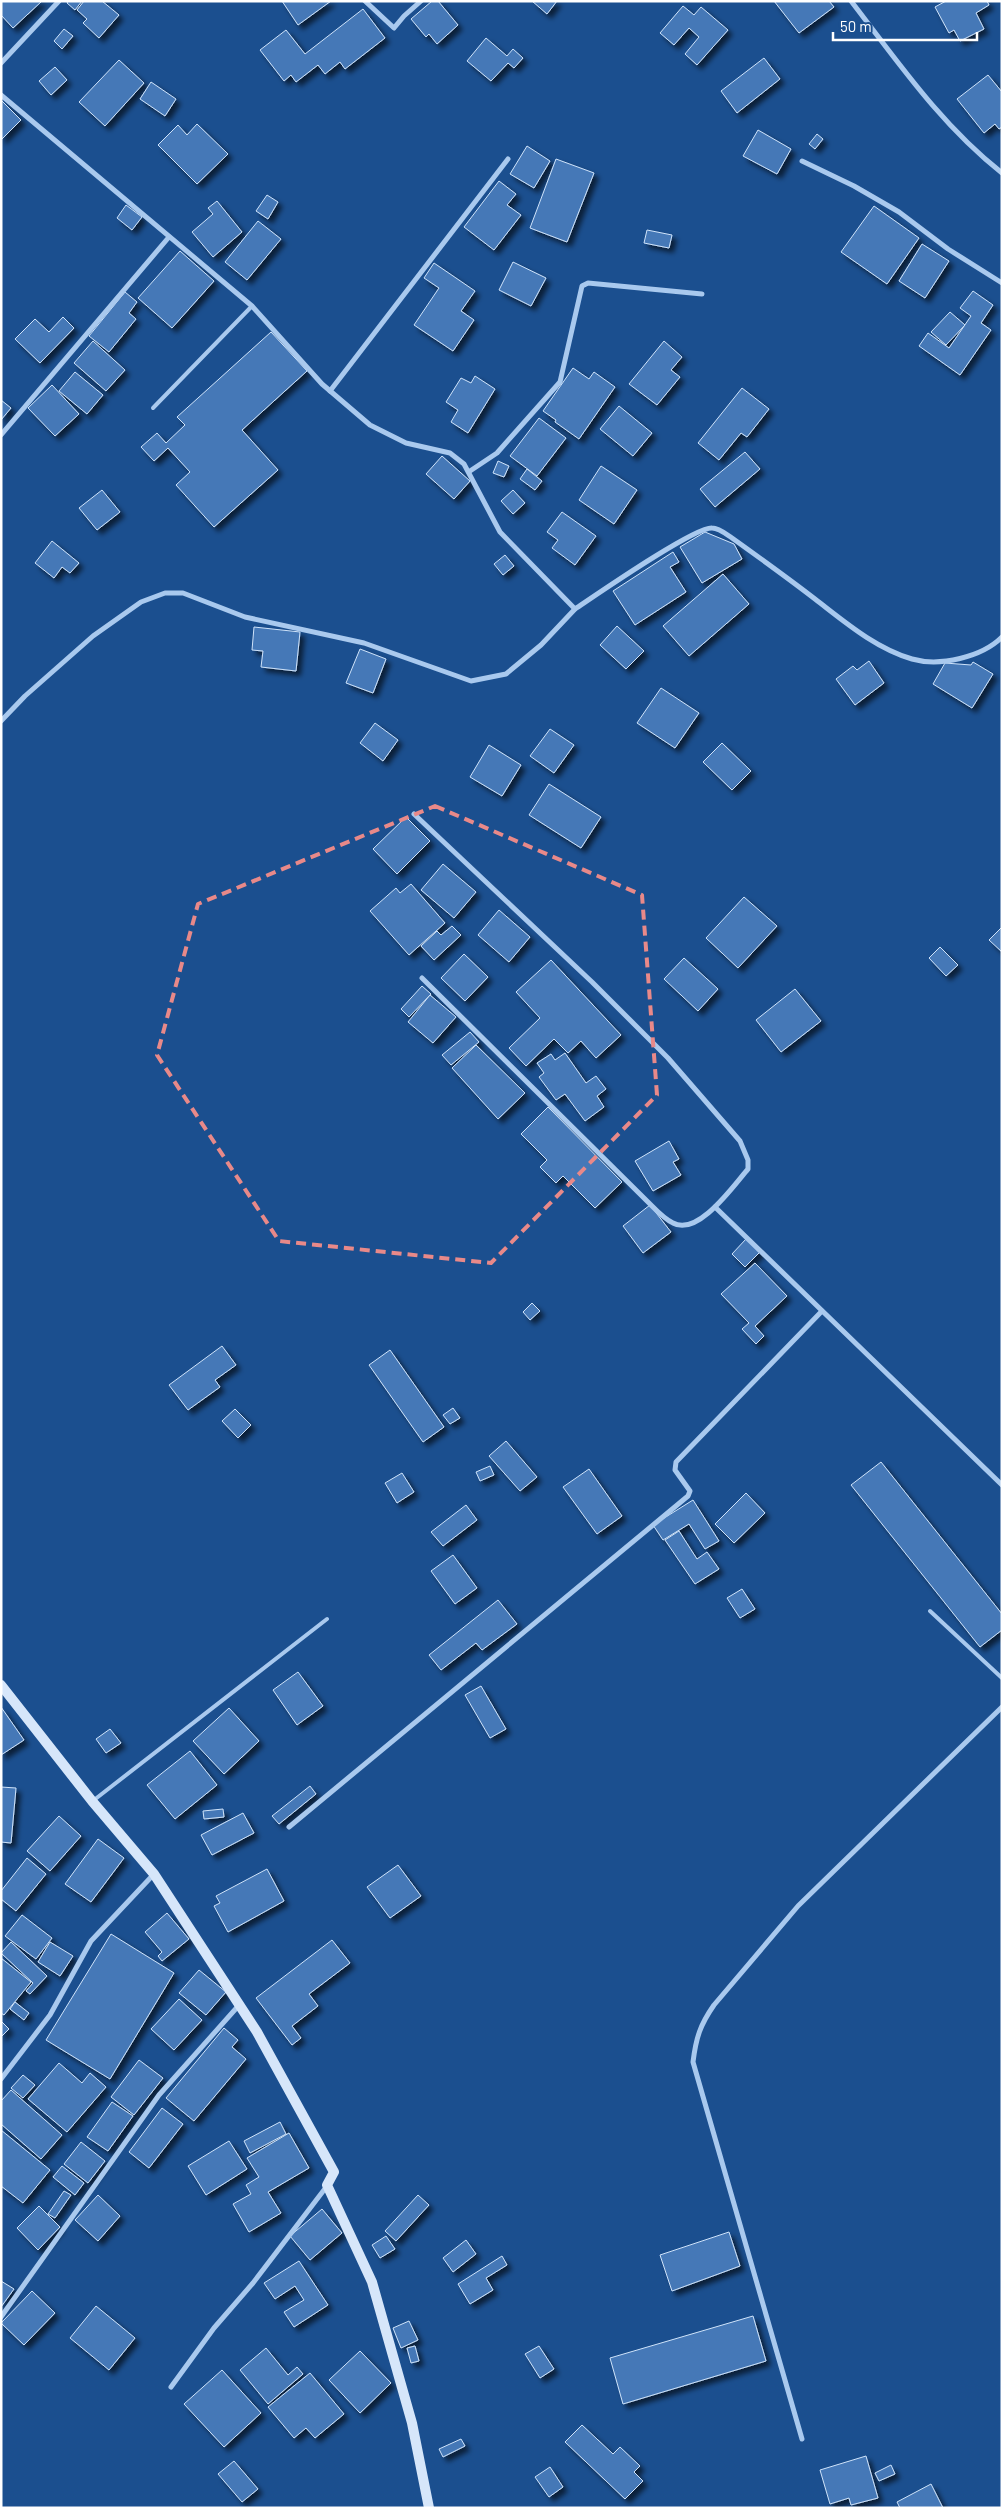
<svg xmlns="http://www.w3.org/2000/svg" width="1003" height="2509" font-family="Barlow,sans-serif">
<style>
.building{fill:#4478b7;stroke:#cfe3fa;filter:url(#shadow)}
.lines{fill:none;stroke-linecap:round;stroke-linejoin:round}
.lane{stroke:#a9c9ee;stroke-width:4}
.street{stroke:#a9c9ee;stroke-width:5}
.secondary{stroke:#d6e6fa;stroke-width:10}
.marked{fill:none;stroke:#e88989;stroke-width:4;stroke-dasharray:10 6;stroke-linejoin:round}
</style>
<defs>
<filter id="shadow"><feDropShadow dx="4.5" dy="4.5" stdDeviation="2.5" flood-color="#0009"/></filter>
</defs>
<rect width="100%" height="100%" fill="#1b4f8f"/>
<g class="building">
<polygon points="1,1 42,1 13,28 1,15"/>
<polygon points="68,1 82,1 75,10 67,3"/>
<polygon points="84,1 102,1 119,15 99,38 83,23 87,19 77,10"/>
<polygon points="282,1 331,1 298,25"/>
<polygon points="432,1 438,1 458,25 437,44 429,34 426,37 411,19"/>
<polygon points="532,1 557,1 547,14"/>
<polygon points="774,1 829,1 834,7 799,33"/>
<polygon points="946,1 987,1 989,5 976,13 984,29 960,41 954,30 949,33 935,7"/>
<polygon points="683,6 694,15 701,7 728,30 697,65 685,54 699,37 689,28 674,45 660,33"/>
<polygon points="363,9 385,38 345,69 340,62 325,74 318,65 296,82 291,75 284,81 260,50 286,30 305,54"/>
<polygon points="64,29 73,36 62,49 54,41"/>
<polygon points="486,38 507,56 513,49 523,58 514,68 508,63 491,81 467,61"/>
<polygon points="764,58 780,79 737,113 721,91"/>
<polygon points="119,60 144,83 105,126 79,102"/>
<polygon points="55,67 67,80 51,95 39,81"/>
<polygon points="988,75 1002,92 1002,127 999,129 995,124 984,133 957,99"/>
<polygon points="151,82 176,99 165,116 140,99"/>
<polygon points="1,100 21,120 1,140"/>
<polygon points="197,124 228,154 197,184 158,145 178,125 187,135"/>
<polygon points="758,130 791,149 777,174 743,156"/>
<polygon points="817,134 823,139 815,149 809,144"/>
<polygon points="527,146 550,161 534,188 510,174"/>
<polygon points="556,159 594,173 567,242 530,228"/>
<polygon points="499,181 516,194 507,205 521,215 494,250 464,227"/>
<polygon points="267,195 278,202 268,219 256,211"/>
<polygon points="217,201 242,232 213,257 192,232 213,214 208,208"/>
<polygon points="126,205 142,217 132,230 117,218"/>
<polygon points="874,206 919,238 887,284 841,252"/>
<polygon points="258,221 281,239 247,280 225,262"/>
<polygon points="647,230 672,235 669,248 644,243"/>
<polygon points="922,244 949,261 925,298 899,281"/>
<polygon points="180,251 214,281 172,328 138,298"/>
<polygon points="513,262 546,278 531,306 499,290"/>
<polygon points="434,263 475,291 461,311 474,320 453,351 414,325 439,288 424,278"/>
<polygon points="973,291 993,305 981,323 991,330 960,375 919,346 928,333 949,348 971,316 960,308"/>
<polygon points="125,292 137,302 129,313 136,319 109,352 89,336"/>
<polygon points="950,312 965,325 946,345 931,332"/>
<polygon points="63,317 74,328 40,363 15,339 35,319 49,332"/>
<polygon points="271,332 307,371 242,430 278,470 214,527 176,485 190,472 168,448 154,461 141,447 157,433 166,443 185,425 177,417"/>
<polygon points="93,341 125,370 106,391 74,363"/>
<polygon points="664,341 682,357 671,370 680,377 657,405 629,384"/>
<polygon points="573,368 589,379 594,372 615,387 579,439 555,422 556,420 543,411"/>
<polygon points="75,372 103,395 87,414 59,391"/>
<polygon points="475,376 495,389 468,433 451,422 458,410 446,402 461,378 471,383"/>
<polygon points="52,385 79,414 55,436 28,408"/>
<polygon points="742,388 769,409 747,437 741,433 719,460 698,443"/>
<polygon points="1,400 11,408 1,420"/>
<polygon points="619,406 652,433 633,456 600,429"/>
<polygon points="539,418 566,438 537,476 510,456"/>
<polygon points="745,452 760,469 715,507 700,489"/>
<polygon points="442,456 470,481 454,499 426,474"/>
<polygon points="498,461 509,466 504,477 493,473"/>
<polygon points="601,466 637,490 614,524 579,500"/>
<polygon points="527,469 542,481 535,490 520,479"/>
<polygon points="102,490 120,512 97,530 79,508"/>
<polygon points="513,490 525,503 513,514 501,501"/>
<polygon points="562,512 596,536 575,565 552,548 558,540 547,532"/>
<polygon points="705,532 734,544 742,559 702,583 680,547"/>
<polygon points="52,541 79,563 70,573 62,567 54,578 35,563"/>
<polygon points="673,552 679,562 670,567 686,592 635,625 613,591"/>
<polygon points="505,555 514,566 503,575 494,564"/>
<polygon points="723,574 749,604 689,656 663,626"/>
<polygon points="617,626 644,651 626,669 600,645"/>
<polygon points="254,627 300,632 296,671 261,667 263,651 252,650"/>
<polygon points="360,649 386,659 373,693 346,683"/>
<polygon points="869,661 884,683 855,705 836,679 853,666 857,670"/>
<polygon points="973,662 993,674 972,708 933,684 945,663 971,665"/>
<polygon points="661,688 699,713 675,748 637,723"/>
<polygon points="375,723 398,740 383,761 360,743"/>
<polygon points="550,729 574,745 554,773 530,756"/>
<polygon points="722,743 751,771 732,790 703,762"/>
<polygon points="489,745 521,765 502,796 470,777"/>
<polygon points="549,784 601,817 581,848 529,815"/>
<polygon points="406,817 430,841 397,874 373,849"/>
<polygon points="443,864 476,892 454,918 421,890"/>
<polygon points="411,884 445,923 409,955 370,911 396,888 400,893"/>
<polygon points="744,897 777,926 738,968 706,938"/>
<polygon points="499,910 530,937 509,962 478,935"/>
<polygon points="452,926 461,935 434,960 421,946 437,931 441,935"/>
<polygon points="1002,927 1002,952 989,940"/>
<polygon points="940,947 958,965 946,976 929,958"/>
<polygon points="464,954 488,977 465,1001 441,978"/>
<polygon points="684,958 718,989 698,1011 664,979"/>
<polygon points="551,960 621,1035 596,1058 581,1041 568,1053 554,1039 526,1066 509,1048 540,1018 516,992"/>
<polygon points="422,986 431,994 409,1017 401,1009"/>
<polygon points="795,989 821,1021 781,1052 756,1020"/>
<polygon points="430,995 456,1017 433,1043 408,1022"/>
<polygon points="470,1032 479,1042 451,1065 442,1055"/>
<polygon points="476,1045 525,1093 498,1119 452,1068"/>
<polygon points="565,1053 586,1083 596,1076 606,1089 597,1096 604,1107 585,1121 565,1094 556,1100 539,1077 544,1073 537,1063 551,1054 555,1060"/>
<polygon points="548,1107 622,1182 595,1208 563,1176 556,1183 540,1167 547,1160 521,1134"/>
<polygon points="669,1141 679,1159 673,1162 681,1175 653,1191 635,1161"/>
<polygon points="650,1205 671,1232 643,1253 623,1226"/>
<polygon points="746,1239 760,1252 745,1267 732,1254"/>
<polygon points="755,1263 787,1296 755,1326 764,1336 756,1344 742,1329 749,1323 721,1294"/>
<polygon points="532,1303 540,1311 530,1320 523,1312"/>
<polygon points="222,1346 236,1365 215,1380 220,1387 188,1410 169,1385"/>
<polygon points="390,1350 444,1427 423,1442 369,1365"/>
<polygon points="453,1408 460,1418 450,1424 443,1415"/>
<polygon points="235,1409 251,1425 238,1438 222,1421"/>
<polygon points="506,1441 537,1477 520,1491 489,1456"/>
<polygon points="881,1462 1002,1614 1002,1630 980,1647 851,1485"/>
<polygon points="490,1466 494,1475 480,1481 476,1472"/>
<polygon points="589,1469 622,1516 597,1534 563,1487"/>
<polygon points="402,1473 414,1492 397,1503 385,1483"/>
<polygon points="746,1493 765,1513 734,1543 715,1524"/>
<polygon points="693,1500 719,1541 705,1549 689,1524 663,1540 653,1525"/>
<polygon points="466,1505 477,1520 443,1546 431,1532"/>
<polygon points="679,1531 697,1559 707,1552 719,1569 695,1584 665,1540"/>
<polygon points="453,1555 477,1588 455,1604 431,1571"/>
<polygon points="742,1589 755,1609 740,1618 727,1598"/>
<polygon points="498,1600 517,1624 482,1650 476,1643 441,1670 429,1655"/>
<polygon points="298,1672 323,1706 297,1725 273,1690"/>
<polygon points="481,1686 506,1729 490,1738 465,1695"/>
<polygon points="1,1707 24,1740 1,1755"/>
<polygon points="229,1708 259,1741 224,1774 193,1741"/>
<polygon points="110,1729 121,1743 106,1753 96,1739"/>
<polygon points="190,1751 217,1785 175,1819 147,1785"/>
<polygon points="310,1786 316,1794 279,1824 272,1816"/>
<polygon points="1,1787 16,1788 11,1843 1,1842"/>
<polygon points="223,1809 224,1817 204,1819 203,1811"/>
<polygon points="243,1813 254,1833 212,1855 201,1835"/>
<polygon points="59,1816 81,1836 50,1871 27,1851"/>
<polygon points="98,1839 124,1858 91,1902 65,1884"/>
<polygon points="27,1858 46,1874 16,1911 1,1899 1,1891"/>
<polygon points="398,1865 421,1896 390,1918 367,1887"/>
<polygon points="267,1869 284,1901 228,1932 214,1906 220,1903 216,1896"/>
<polygon points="167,1913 189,1939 162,1961 158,1956 162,1952 145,1932"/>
<polygon points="22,1915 52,1938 36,1959 5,1936"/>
<polygon points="111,1934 174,1973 110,2079 46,2040"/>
<polygon points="332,1940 350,1963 309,1994 318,2006 292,2026 301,2038 292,2045 256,1998"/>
<polygon points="11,1942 47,1976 30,1994 26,1991 33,1983 1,1953"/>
<polygon points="50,1942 73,1956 60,1976 38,1962"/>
<polygon points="1,1958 31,1982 4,2015 1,2013"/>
<polygon points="199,1970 226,1992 206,2015 179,1993"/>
<polygon points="179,1999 202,2020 174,2050 151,2029"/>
<polygon points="15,2002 29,2013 24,2020 10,2009"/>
<polygon points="1,2021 9,2029 1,2037"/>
<polygon points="224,2028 238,2040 232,2047 246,2059 194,2121 166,2098"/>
<polygon points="139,2060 163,2078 134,2115 111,2097"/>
<polygon points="59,2063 82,2083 90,2073 106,2087 67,2132 28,2099"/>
<polygon points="23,2075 35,2085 23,2098 11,2088"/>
<polygon points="11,2090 62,2135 41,2159 1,2124 1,2101"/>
<polygon points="112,2102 133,2116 108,2151 87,2137"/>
<polygon points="162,2108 183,2124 149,2168 129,2152"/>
<polygon points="280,2122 286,2134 250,2153 244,2141"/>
<polygon points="1,2130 50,2170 23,2203 1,2186"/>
<polygon points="289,2133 309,2168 268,2192 281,2213 249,2232 233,2204 251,2194 246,2185 259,2177 247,2158"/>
<polygon points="229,2141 247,2169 206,2195 188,2166"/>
<polygon points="81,2142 105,2161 88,2183 64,2164"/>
<polygon points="62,2166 84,2183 75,2195 53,2177"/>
<polygon points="64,2191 71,2195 55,2218 48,2214"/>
<polygon points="98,2195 120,2216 98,2241 75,2220"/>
<polygon points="418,2195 429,2205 396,2241 385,2231"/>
<polygon points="39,2206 60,2227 38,2250 17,2228"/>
<polygon points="322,2209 342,2233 310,2260 290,2236"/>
<polygon points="729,2232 740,2266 672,2291 660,2255"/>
<polygon points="386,2236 395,2249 380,2258 372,2245"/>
<polygon points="466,2240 476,2254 453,2272 443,2258"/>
<polygon points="502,2256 507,2265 486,2278 493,2290 470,2304 458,2284"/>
<polygon points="299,2261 328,2305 294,2327 284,2312 304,2300 295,2286 275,2299 264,2283"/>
<polygon points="1,2281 14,2289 1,2307"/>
<polygon points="32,2291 55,2313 24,2345 1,2323"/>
<polygon points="96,2306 135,2338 109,2370 70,2338"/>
<polygon points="753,2316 766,2361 623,2404 610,2358"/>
<polygon points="409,2321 418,2340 401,2348 393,2328"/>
<polygon points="415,2346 419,2361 411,2363 407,2348"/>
<polygon points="539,2346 554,2369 540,2378 525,2354"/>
<polygon points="266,2348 288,2375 297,2367 303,2374 268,2404 240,2370"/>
<polygon points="360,2351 391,2383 360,2413 329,2380"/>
<polygon points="222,2370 261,2413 224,2447 184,2404"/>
<polygon points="310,2373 344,2414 315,2438 306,2428 294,2438 268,2407"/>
<polygon points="582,2425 613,2454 620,2447 640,2466 634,2472 643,2481 625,2499 565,2442"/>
<polygon points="461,2439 465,2446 443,2457 439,2449"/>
<polygon points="866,2456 878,2498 851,2505 849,2498 830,2504 820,2470"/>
<polygon points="234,2461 258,2489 242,2502 218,2474"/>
<polygon points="891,2465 895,2474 879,2481 875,2473"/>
<polygon points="550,2467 563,2487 549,2497 535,2477"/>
<polygon points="931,2484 943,2508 900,2508 897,2502"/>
</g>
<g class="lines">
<g class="lane">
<polyline points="153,408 252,306"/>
<polyline points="930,1611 1002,1678"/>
<polyline points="94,1800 327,1619"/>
</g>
<g class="street">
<polyline points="365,1 394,28 404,16 421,1"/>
<path d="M851 1C898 62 941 125 1002 173"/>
<polyline points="1,63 59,1"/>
<path d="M1 95 252 306 322 384 370 425 406 443 450 453 464 464 500 532 575 609C596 595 694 527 712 528 719 528 726 534 732 538 760 558 788 578 815 599 845 622 875 648 912 659 940 667 982 657 1002 637"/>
<polyline points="802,161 854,186 899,212 948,249 1002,283"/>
<polyline points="330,391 508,159"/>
<polyline points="1,435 169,237"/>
<polyline points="470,471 497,453 560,382 582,286 588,283 702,294"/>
<polyline points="1,721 25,696 93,636 141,602 165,593 183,593 245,617 364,643 471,681 506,674 541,645 575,609"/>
<path d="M414 814 592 982 668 1058 740 1141 748 1160V1169C734 1185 698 1237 673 1223 664 1219 656 1210 649 1203L422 978"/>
<polyline points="715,1207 1002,1485"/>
<polyline points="289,1827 688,1496 690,1491 675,1470 676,1462 822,1311"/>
<polyline points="1,2079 50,2015 91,1941 154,1874"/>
<polyline points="1,2317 159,2095 240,2004"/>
<polyline points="171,2387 214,2328 253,2283 327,2186"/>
<path d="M802 2439 693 2062C696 2038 700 2025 714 2005L798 1906 1002 1707"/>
</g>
<polyline class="secondary" points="1,1685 92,1801 154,1874 257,2032 334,2172 327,2185 372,2282 412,2423 429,2508"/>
</g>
<path class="marked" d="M435 806 642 895 657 1095 491 1263 279 1241 157 1055 198 904Z"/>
<rect width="1003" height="2509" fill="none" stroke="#ffffff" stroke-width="5"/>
<path d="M833 32v8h144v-8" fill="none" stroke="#ffffff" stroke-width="2.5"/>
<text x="840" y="32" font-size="15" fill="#ffffff" stroke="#1b4f8f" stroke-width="4" paint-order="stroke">50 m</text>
</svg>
